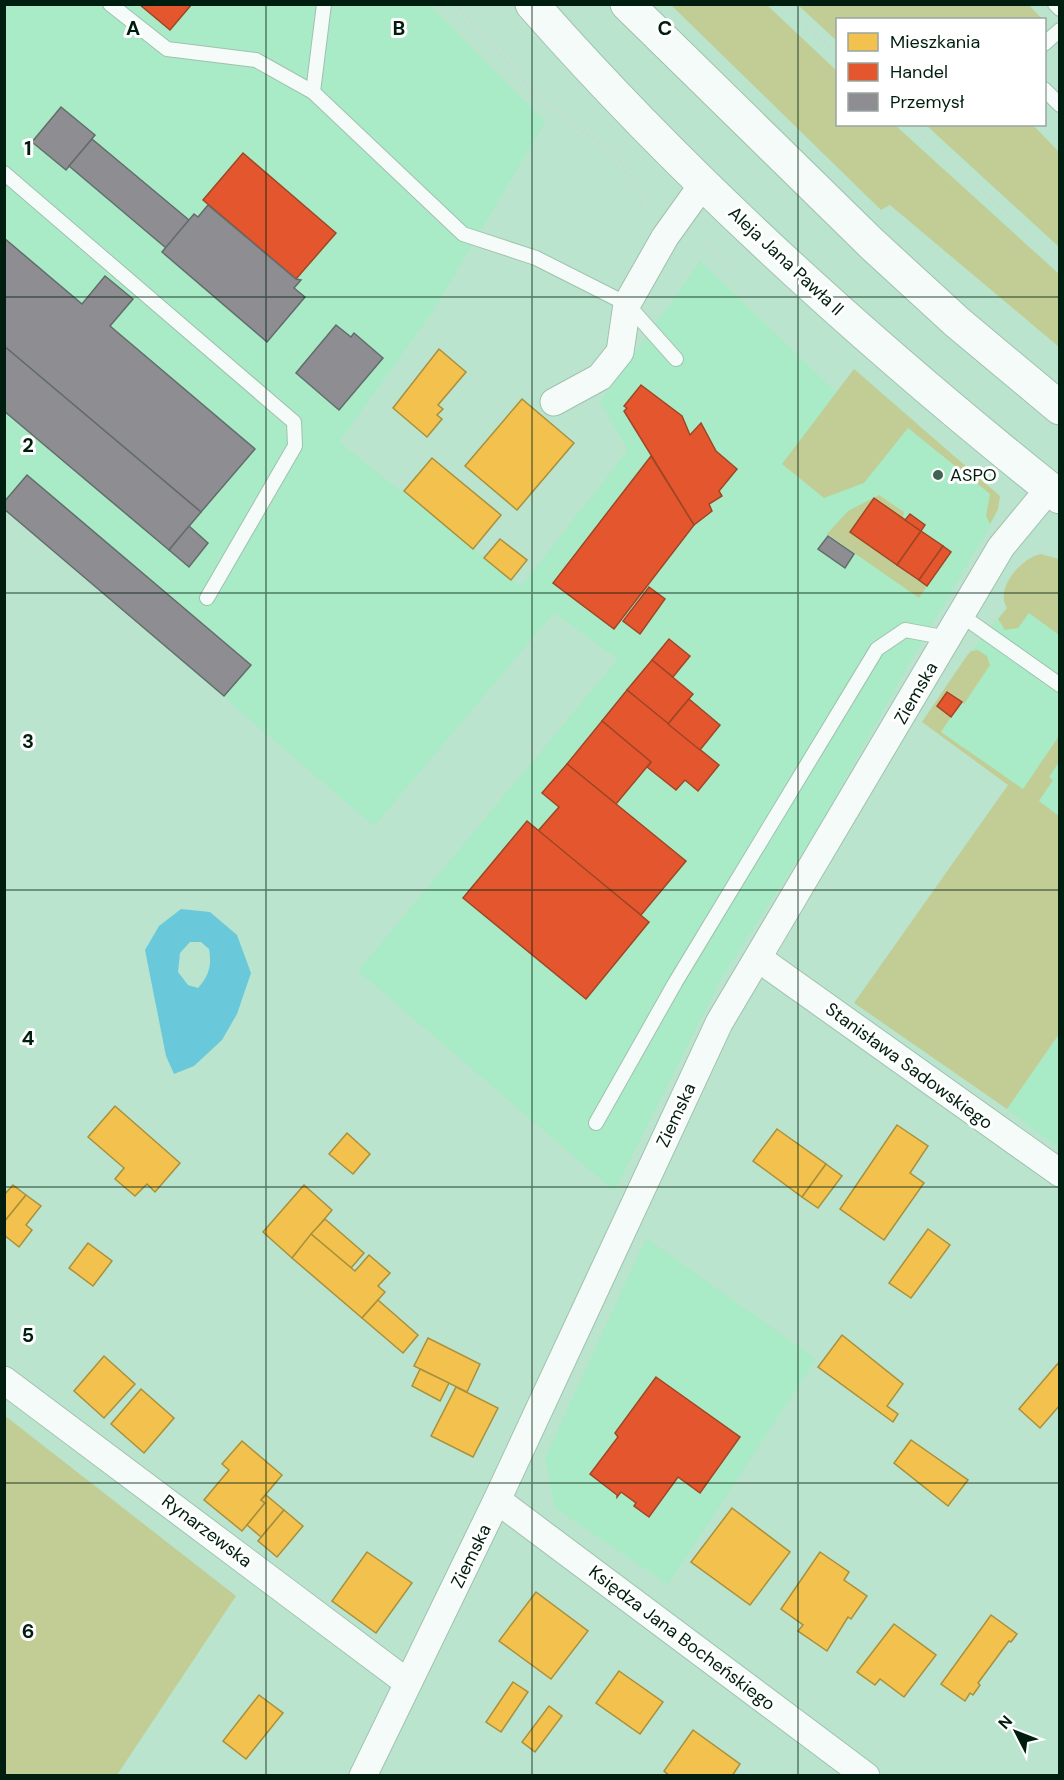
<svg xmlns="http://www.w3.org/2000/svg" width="1064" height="1780" font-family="'DM Sans',sans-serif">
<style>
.built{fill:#a8ebc6}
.green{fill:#c2cd95}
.water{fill:#69c9da;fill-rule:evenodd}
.homes{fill:#f2c14e;stroke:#a9903b;stroke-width:1.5}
.shops{fill:#e4572e;stroke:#a04625;stroke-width:1.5}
.industry{fill:#8d8d92;stroke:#636c6b;stroke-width:1.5}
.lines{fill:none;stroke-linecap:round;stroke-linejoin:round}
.service-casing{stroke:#a0c1af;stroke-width:16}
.minor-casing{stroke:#a0c1af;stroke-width:29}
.primary-casing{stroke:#a0c1af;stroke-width:35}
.path{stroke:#cad8d0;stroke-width:4;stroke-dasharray:1.5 4.5;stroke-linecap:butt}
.service{stroke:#f5fbf8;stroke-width:14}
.minor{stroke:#f5fbf8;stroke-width:27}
.primary{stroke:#f5fbf8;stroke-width:33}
.grid{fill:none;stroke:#001e0f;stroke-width:1.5;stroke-opacity:0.55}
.poi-dot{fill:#416352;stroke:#fff;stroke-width:2}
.labels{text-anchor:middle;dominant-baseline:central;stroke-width:6;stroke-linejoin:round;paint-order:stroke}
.street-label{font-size:18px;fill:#001e0f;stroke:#fff}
.poi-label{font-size:18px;fill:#001e0f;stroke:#fff;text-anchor:start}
.grid-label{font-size:20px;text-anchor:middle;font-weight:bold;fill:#001e0f;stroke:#fff;stroke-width:6;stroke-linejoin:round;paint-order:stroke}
</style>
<rect width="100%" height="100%" fill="#bae4cd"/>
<g class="built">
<polygon points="5,4 430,5 545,122 433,311 339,442 521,586 628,450 600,402 700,261 836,392 854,369 1000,496 995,517 910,662 817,830 722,977 614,1191 358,971 618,659 554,613 374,826 5,509"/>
<polygon points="1034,575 1059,593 1059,822 922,722 966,657"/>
<polygon points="1059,1034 1059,1148 1007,1109"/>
<polygon points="646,1238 816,1359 668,1584 555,1508 545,1458"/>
</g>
<g class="green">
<polygon points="671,5 767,5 837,71 838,124 895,125 1059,274 1059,347 890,205 881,210"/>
<polygon points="798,5 1029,5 1042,19 838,20 837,41"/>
<polygon points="926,125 1033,125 1059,152 1059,247"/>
<polygon points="854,369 1000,496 998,509 990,524 986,516 990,494 908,428 864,483 824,498 782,464"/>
<polygon points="879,495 904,512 903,518 874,498 850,532 927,586 919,598 827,534 848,511"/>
<path d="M1041 554 1059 559V635L1029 613 1018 628 1005 630 998 619 1007 608C994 589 1022 557 1041 554Z"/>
<polygon points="978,650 987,656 990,665 964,704 947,692 937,706 951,717 941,732 1023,789 1059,736 1059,762 1049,777 1053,780 1039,801 1059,816 1059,1034 1007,1109 854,1003 1008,785 922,722 966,657 971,651"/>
<polygon points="4,1415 236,1596 117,1775 5,1775"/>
</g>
<path class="water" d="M181 909 210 912 237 935 251 973 237 1014 222 1040 194 1066 174 1074 166 1056 145 950 159 926ZM190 942H201L209 949C212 965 209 976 198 988L188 985 178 972 180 953Z"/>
<g class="homes">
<polygon points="439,349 466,372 438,405 443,409 437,415 442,419 427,437 393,408"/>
<polygon points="522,399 574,443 517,510 465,466"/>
<polygon points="432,458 501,515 473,549 404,491"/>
<polygon points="500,539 527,560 511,580 484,558"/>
<polygon points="115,1106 180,1163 155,1192 147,1184 135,1196 115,1179 124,1168 88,1137"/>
<polygon points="897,1125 928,1146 910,1173 924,1183 884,1240 840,1209"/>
<polygon points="777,1129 826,1164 802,1197 753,1161"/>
<polygon points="347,1133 370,1154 353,1174 329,1154"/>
<polygon points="826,1164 842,1176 818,1208 802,1197"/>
<polygon points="13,1185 26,1195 4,1222 4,1195"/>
<polygon points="304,1185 332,1210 292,1258 263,1232"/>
<polygon points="26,1195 41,1206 26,1225 32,1230 19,1247 4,1235 4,1222"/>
<polygon points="325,1219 364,1253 351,1268 311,1234"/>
<polygon points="928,1229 950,1245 911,1298 889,1283"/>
<polygon points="311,1234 355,1271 369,1255 390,1273 378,1286 385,1292 362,1318 292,1258"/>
<polygon points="88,1243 112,1261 93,1286 69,1268"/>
<polygon points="378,1300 418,1335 403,1353 362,1318"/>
<polygon points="842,1335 903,1384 887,1406 898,1414 893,1422 818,1367"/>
<polygon points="428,1338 480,1364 467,1392 414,1366"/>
<polygon points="104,1356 135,1384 104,1418 74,1391"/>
<polygon points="1060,1361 1060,1405 1040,1428 1019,1409"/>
<polygon points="420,1369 449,1383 440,1401 412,1386"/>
<polygon points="456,1387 498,1408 473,1457 431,1436"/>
<polygon points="141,1389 174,1418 144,1453 111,1424"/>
<polygon points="911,1440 968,1480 948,1506 894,1463"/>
<polygon points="242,1441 282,1475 261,1500 265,1503 242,1531 204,1500 229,1470 222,1464"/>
<polygon points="266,1495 284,1510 261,1537 247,1525 265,1503 261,1500"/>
<polygon points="732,1508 790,1552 750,1605 691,1562"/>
<polygon points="284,1510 303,1526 277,1557 258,1541"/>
<polygon points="367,1552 412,1583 376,1633 332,1601"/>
<polygon points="820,1552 849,1572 844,1580 867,1596 851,1619 848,1617 827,1651 798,1631 803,1625 781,1609"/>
<polygon points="536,1592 588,1631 551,1679 499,1641"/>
<polygon points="991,1615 1017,1634 1011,1642 1009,1641 978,1683 980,1685 973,1695 970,1693 965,1701 941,1684"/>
<polygon points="894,1624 936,1655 904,1697 880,1679 875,1685 857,1672"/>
<polygon points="619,1671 663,1702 640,1734 596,1703"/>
<polygon points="513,1682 528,1692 501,1732 486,1722"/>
<polygon points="259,1695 283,1713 246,1759 223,1741"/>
<polygon points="549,1706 562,1716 535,1752 522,1742"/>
<polygon points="693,1730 740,1764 732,1776 670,1776 664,1771"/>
</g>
<g class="shops">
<polygon points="139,4 192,4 170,30"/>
<polygon points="243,153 336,233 296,279 203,200"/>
<polygon points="641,385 682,416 690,435 701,423 716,451 737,469 719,491 722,496 709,504 712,511 694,525 624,411 627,408 624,406"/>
<polygon points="651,456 694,525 614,629 553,583"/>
<polygon points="874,498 921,531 897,565 850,532"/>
<polygon points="910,514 925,525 921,531 905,520"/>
<polygon points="921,531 943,546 919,580 897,565"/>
<polygon points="943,546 951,552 927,586 919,580"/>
<polygon points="649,587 665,599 640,634 623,621"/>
<polygon points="669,639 690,656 673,677 652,660"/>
<polygon points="652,660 693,694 668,724 627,690"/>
<polygon points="627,690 719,765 698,791 685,780 676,790 647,767 651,762 602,721"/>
<polygon points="947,692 962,702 951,717 937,706"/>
<polygon points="689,699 720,725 700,750 668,724"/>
<polygon points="602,721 651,762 616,804 567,764"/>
<polygon points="567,764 686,861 641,915 538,831 559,807 542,793"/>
<polygon points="527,821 649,922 586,999 463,898"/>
<polygon points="656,1377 740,1437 700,1493 678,1477 649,1517 634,1506 636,1503 621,1492 617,1497 617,1495 590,1474 618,1437 615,1433"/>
</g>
<g class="industry">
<polygon points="61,107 95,135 66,170 32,142"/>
<polygon points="92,139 189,220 166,248 69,166"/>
<polygon points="208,205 296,279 301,280 294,288 305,297 267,342 162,252 194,214 198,217"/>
<polygon points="4,238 82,304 105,276 133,299 110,326 255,449 201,512 4,346"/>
<polygon points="336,325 351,337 354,333 383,358 339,410 296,373"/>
<polygon points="4,346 201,512 169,550 4,411"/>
<polygon points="27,475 251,665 224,696 4,509 4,502"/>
<polygon points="189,526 208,543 189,567 169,550"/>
<polygon points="828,536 854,554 845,568 818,549"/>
</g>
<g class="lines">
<g class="service-casing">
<g id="service">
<polyline points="110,4 167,49 256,60 313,92 463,234 536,258 627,304 676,359"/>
<polyline points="1055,4 1060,9"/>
<polyline points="1044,44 1060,30"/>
<polyline points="1044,89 1060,105"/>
<polyline points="313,92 324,4"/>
<polyline points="4,173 294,422 295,446 207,598"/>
<polyline points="961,615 1060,685"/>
<polyline points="596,1123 675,983 877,649 905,630 948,638"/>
</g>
</g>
<g class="minor-casing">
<g id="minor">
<polyline points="554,402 600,377 620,352 627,304 665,237 703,184"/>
<polyline points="758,958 1060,1173"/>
<polyline points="4,1380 408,1683"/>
<polyline points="497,1500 866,1776"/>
<polyline points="363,1776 497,1500 719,1023 1001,547 1049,489"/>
</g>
</g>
<g class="primary-casing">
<g id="primary">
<path d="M532 4C691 185 872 347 1060 497"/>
<polyline points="627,4 872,244 957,322 1060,408"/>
</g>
</g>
<g class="path">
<polyline points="456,4 537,97 615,154 644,197 639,215"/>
<polyline points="785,4 838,55"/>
<polyline points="910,124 1060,261"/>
<polyline points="701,241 736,267"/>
</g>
<use href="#service" class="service"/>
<use href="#minor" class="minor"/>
<use href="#primary" class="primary"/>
</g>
<path class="grid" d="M266 4V1776M532 4V1776M798 4V1776M4 297H1060M4 593H1060M4 890H1060M4 1187H1060M4 1483H1060"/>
<circle class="poi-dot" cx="938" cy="475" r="6"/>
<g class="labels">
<g class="street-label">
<text transform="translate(786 261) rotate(43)">Aleja Jana Pawła II</text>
<text transform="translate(916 693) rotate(-60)">Ziemska</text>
<text transform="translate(909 1066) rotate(36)">Stanisława Sadowskiego</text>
<text transform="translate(676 1115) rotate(-65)">Ziemska</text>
<text transform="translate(207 1531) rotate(37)">Rynarzewska</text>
<text transform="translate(471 1556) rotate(-64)">Ziemska</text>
<text transform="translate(682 1638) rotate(37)">Księdza Jana Bocheńskiego</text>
</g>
<g class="poi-label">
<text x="950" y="475">ASPO</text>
</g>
</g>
<g class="grid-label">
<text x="133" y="35">A</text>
<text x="399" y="35">B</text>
<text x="665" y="35">C</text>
<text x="28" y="155">1</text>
<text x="28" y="452">2</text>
<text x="28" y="748">3</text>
<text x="28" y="1045">4</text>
<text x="28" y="1342">5</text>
<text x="28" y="1638">6</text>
</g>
<rect width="1064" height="1780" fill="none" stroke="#001e0f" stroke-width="12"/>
<rect x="836" y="18" width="210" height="108" fill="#ffffff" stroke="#99a59f" stroke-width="1.5"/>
<rect x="848" y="33" width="30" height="18" fill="#f2c14e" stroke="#99a59f" stroke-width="1.5"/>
<text x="890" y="48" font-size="18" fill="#001e0f">Mieszkania</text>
<rect x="848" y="63" width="30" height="18" fill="#e4572e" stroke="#99a59f" stroke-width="1.5"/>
<text x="890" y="78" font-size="18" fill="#001e0f">Handel</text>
<rect x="848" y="93" width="30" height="18" fill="#8d8d92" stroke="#99a59f" stroke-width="1.5"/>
<text x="890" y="108" font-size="18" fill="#001e0f">Przemysł</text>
<g transform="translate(1016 1732) rotate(312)" stroke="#ffffff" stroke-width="4.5" paint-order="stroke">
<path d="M0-4.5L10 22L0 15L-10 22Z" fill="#001e0f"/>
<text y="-9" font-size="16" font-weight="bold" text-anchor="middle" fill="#001e0f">N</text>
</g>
</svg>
